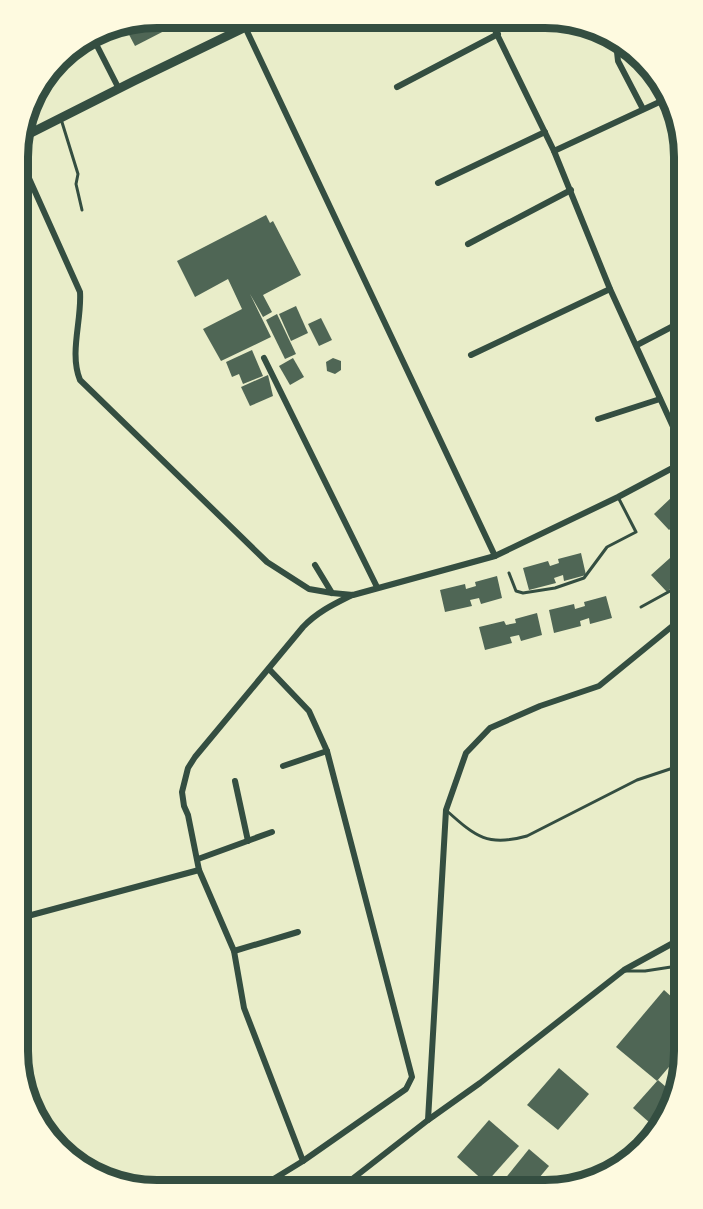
<svg xmlns="http://www.w3.org/2000/svg" width="703" height="1209" font-family="Overpass,sans-serif">
<style>
.building{fill:#4f6655}
.lines{fill:none;stroke-linecap:round;stroke-linejoin:round}
.service{stroke:#344e41;stroke-width:3}
.minor{stroke:#344e41;stroke-width:6}
.secondary{stroke:#344e41;stroke-width:9}
.rim{fill:none;stroke:#344e41;stroke-width:8}
</style>
<rect width="100%" height="100%" fill="#e9edc9"/>
<g class="building">
<polygon points="158,18 165,18 170,28 135,46 124,25"/>
<polygon points="19,165 29,185 19,190"/>
<polygon points="266,215 270,223 273,221 301,275 263,295 272,312 263,317 250,294 271,337 221,361 203,329 242,309 228,279 195,297 177,261"/>
<polygon points="296,306 308,333 291,341 279,314"/>
<polygon points="277,314 296,354 285,359 266,320"/>
<polygon points="321,318 332,340 319,346 308,324"/>
<polygon points="252,350 263,376 243,384 239,374 232,377 226,362"/>
<polygon points="293,358 304,377 290,385 279,366"/>
<polygon points="333,358 341,361 341,370 335,374 327,371 326,362"/>
<polygon points="268,375 273,396 250,406 241,387"/>
<polygon points="673,496 676,499 680,496 681,520 669,530 654,514"/>
<polygon points="581,553 586,575 564,581 563,575 554,578 556,583 529,590 523,568 548,561 550,566 559,563 558,559"/>
<polygon points="681,554 681,579 667,592 651,575 670,558 673,561"/>
<polygon points="497,576 502,598 481,604 479,598 470,600 472,606 445,612 440,590 465,584 466,589 476,586 475,582"/>
<polygon points="606,596 612,618 590,624 589,618 580,621 581,626 554,633 549,610 574,604 575,609 585,606 584,602"/>
<polygon points="537,613 542,635 521,641 519,635 510,637 512,643 485,650 479,627 504,621 506,625 516,623 515,619"/>
<polygon points="664,990 684,1008 685,1048 657,1081 616,1047"/>
<polygon points="559,1068 589,1094 558,1130 527,1105"/>
<polygon points="658,1080 673,1093 670,1099 650,1123 633,1108"/>
<polygon points="489,1120 519,1146 486,1183 457,1157"/>
<polygon points="529,1149 549,1166 534,1184 500,1185"/>
</g>
<g class="lines">
<g class="service">
<polyline points="61,119 78,174 76,184 82,210"/>
<polyline points="509,573 516,591 523,593 555,588 584,578 607,547 636,532 618,497"/>
<polyline points="641,607 681,585"/>
<path d="M447 811C476 837 488 847 527 836L637 780 682 765"/>
<polyline points="625,971 645,971 684,965"/>
</g>
<g class="minor">
<polyline points="490,20 554,151 610,289 680,442"/>
<polyline points="245,27 495,556"/>
<polyline points="92,36 119,89"/>
<polyline points="617,52 618,61 643,109"/>
<polyline points="397,87 498,34"/>
<polyline points="554,151 668,98"/>
<path d="M19 156 80 292C82 320 69 353 80 380L267 562 309 589 332 593 353 595 495 556 618 497 680 464"/>
<polyline points="438,183 545,132"/>
<polyline points="468,244 571,190"/>
<polyline points="637,345 679,323"/>
<polyline points="471,355 610,289"/>
<polyline points="264,358 377,587"/>
<polyline points="598,419 660,399"/>
<polyline points="315,565 332,593"/>
<polyline points="283,766 327,751"/>
<polyline points="235,781 248,841"/>
<polyline points="198,859 272,832"/>
<polyline points="24,917 199,870"/>
<polyline points="234,951 298,932"/>
<polyline points="428,1120 480,1083 624,970 684,937"/>
<path d="M303 1161 244 1008 234 951 199 870 188 815 184 806 182 792 188 768 195 757 303 627C317 612 334 604 352 595"/>
<polyline points="342,1187 428,1120 446,810 466,753 490,728 540,706 599,686 681,619"/>
<polyline points="259,1188 303,1161 406,1089 412,1077 327,751 309,711 269,669"/>
</g>
<polyline class="secondary" points="19,139 134,81 262,19"/>
</g>
<path d="M0 0H703V1209H0ZM157 28H545A129 129 0 0 1 674 157V1051A129 129 0 0 1 545 1180H157A129 129 0 0 1 28 1051V157A129 129 0 0 1 157 28Z" fill="#fefae0" fill-rule="evenodd"/>
<path class="rim" d="M157 28H545A129 129 0 0 1 674 157V1051A129 129 0 0 1 545 1180H157A129 129 0 0 1 28 1051V157A129 129 0 0 1 157 28Z"/>
</svg>
